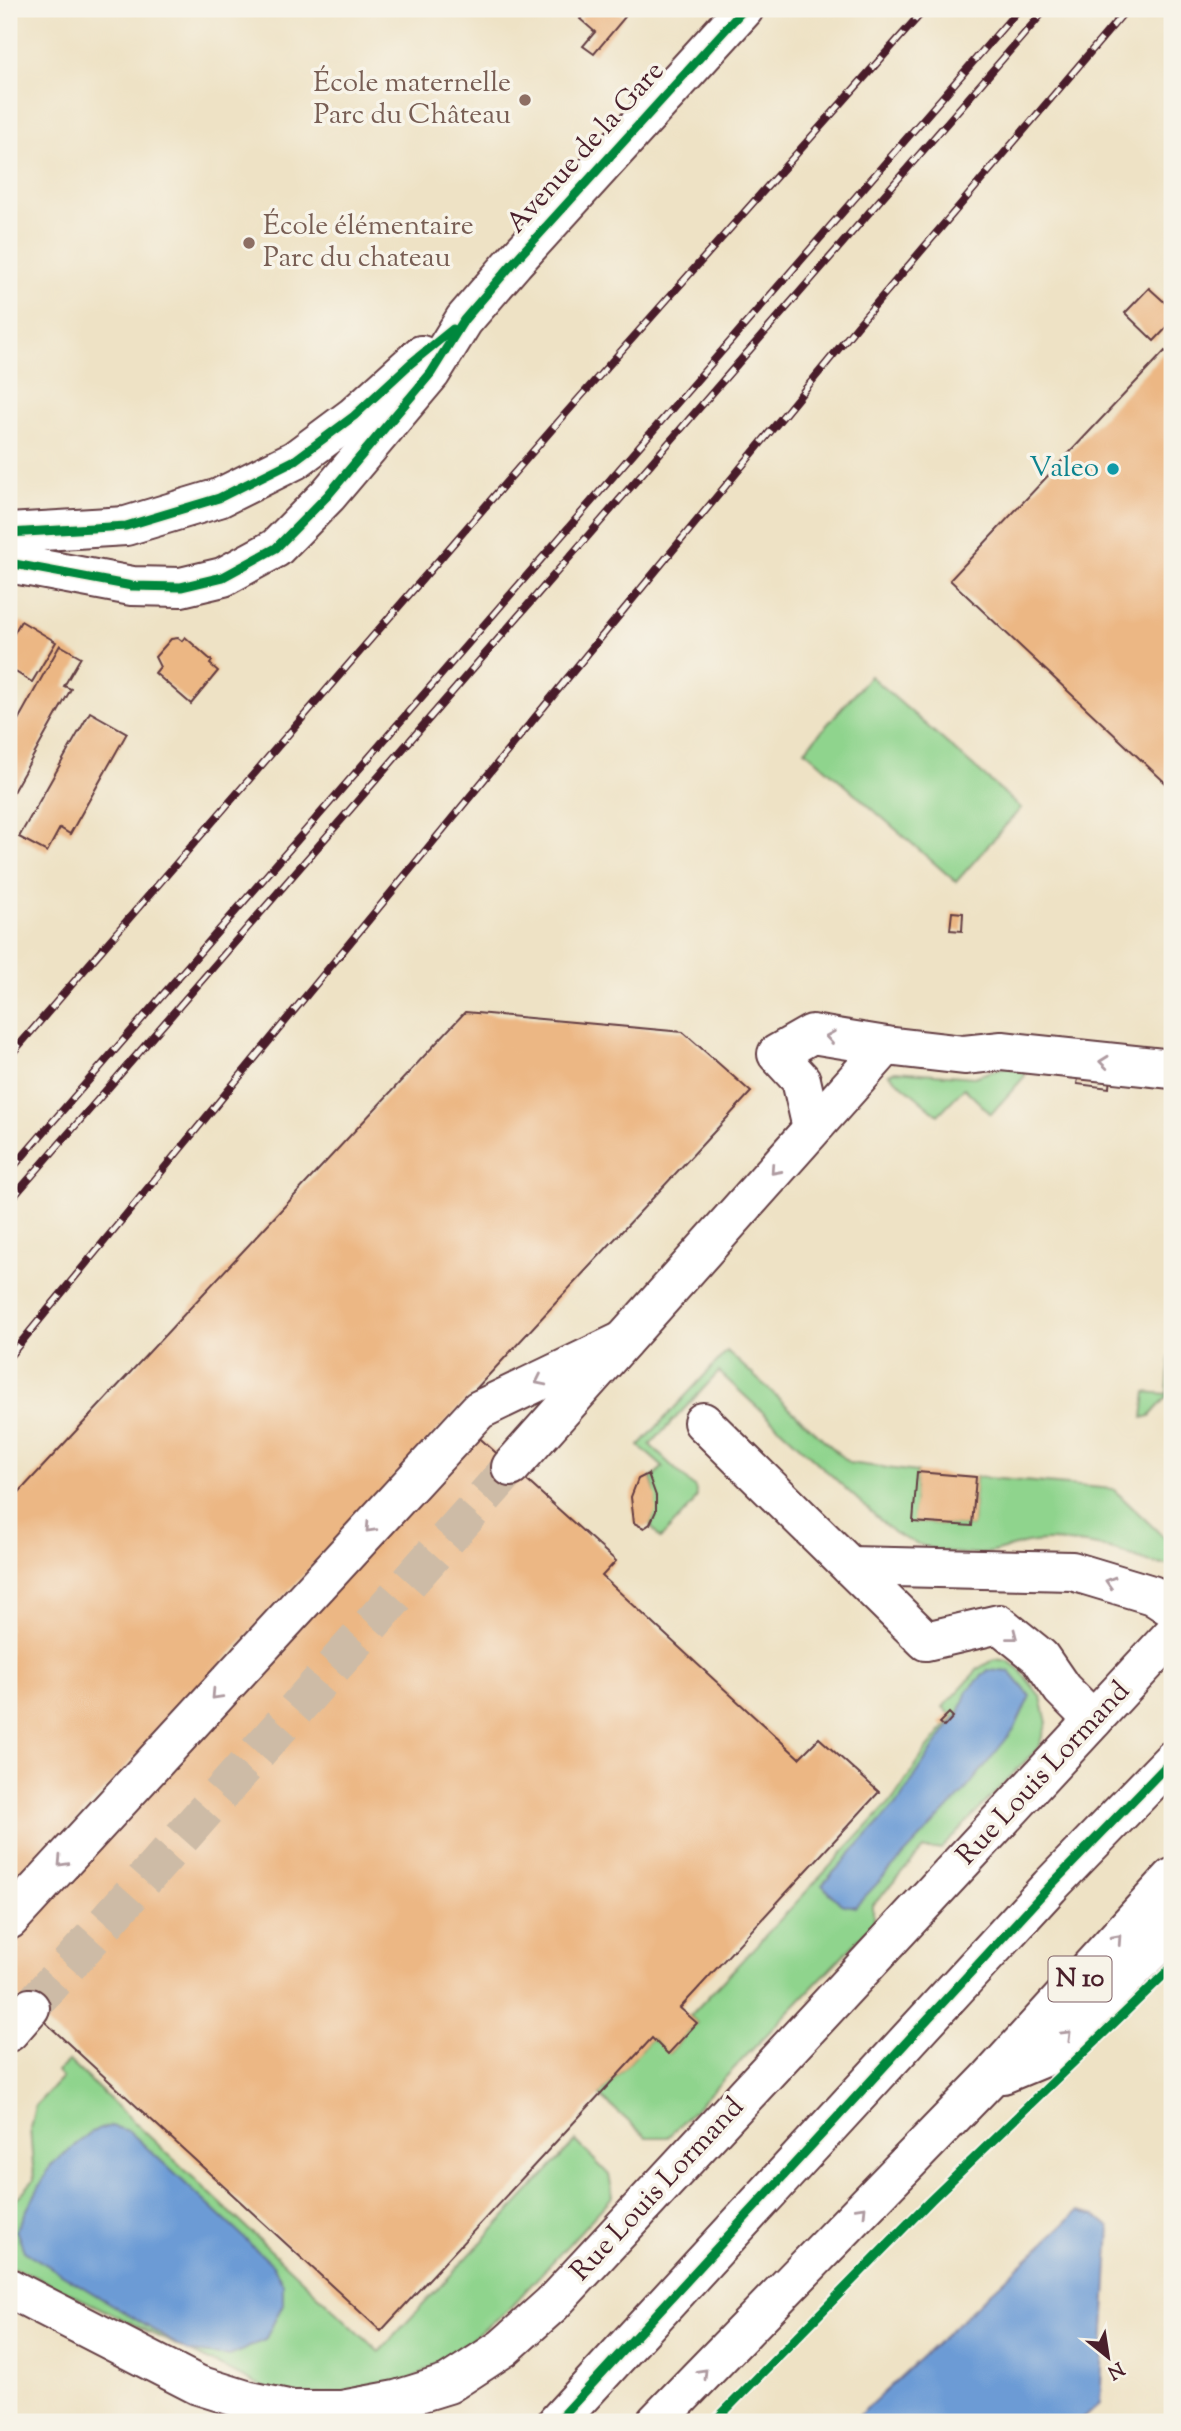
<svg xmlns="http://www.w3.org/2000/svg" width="1181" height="2431" font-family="'Sorts Mill Goudy',serif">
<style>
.green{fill:#8fd48d;stroke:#6c7a5c;stroke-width:2}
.water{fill:#6c9bd5;stroke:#5b5d80;stroke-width:2}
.building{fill:#ecb784}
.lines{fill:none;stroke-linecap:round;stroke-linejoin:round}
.minor-tunnel{stroke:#cdbba6;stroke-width:38;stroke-dasharray:38 19;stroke-linecap:butt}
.minor-casing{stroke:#633c42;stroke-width:42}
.major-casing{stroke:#633c42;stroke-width:42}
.minor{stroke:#fff;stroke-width:38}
.major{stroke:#fff;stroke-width:38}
.rail-casing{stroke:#4a1f2b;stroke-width:8}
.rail{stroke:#f7f3e8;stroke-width:5;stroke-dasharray:16;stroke-linecap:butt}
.cycleway-casing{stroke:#f7f3e8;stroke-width:13}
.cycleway{stroke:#00873e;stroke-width:9}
.oneway{stroke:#ae9aa0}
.education-dot{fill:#8d6e63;stroke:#f7f3e8;stroke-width:2.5}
.culture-dot{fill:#0f9aa8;stroke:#f7f3e8;stroke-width:2.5}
.labels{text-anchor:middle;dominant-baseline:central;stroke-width:7;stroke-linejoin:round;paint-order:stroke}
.shield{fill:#f7f3e8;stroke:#7e5f64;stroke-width:2}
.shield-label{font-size:26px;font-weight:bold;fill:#4a1f2b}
.education-label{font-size:28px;fill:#785e54;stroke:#f7f3e8;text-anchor:end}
.street-label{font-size:28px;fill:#4a1f2b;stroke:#f7f3e8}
.culture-label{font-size:28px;fill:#0d838f;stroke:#f7f3e8;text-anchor:end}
</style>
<rect width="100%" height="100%" fill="#f7f3e8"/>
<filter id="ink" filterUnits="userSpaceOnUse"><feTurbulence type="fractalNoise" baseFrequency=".0143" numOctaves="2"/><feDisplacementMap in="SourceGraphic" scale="14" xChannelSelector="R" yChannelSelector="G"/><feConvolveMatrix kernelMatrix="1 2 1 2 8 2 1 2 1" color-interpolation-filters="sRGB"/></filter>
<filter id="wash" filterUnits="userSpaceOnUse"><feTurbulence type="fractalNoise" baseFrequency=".00686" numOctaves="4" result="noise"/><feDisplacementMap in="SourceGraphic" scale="28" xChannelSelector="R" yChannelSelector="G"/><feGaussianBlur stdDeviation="1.57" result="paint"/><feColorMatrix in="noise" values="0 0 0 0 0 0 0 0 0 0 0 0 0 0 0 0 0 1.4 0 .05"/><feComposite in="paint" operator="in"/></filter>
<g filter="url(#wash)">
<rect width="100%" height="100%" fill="#eee2c5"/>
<g class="green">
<polygon points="870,676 1021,808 956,882 805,750"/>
<polygon points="1013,1064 1024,1070 1025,1076 991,1114 964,1088 938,1115 889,1074 895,1071 974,1077"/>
<path d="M727 1351 849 1463 917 1472 914 1522 972 1526 976 1477 1113 1489 1172 1545V1565C1148 1566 1133 1555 1110 1549 1092 1544 1070 1542 1051 1541 1031 1540 1012 1547 993 1552 962 1559 920 1548 894 1533L719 1372 650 1445 695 1488 697 1496 692 1505 660 1539 650 1524C658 1507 656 1496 651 1478L663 1467 639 1446Z"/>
<polygon points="1170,1356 1172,1356 1172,1391 1150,1416 1143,1418 1146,1392 1167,1394"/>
<polygon points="995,1659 1008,1661 1019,1669 1041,1697 1047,1723 1038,1748 941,1849 923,1849 873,1905 873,1924 668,2137 646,2137 599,2095 652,2038 669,2053 697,2023 690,2016 894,1798 926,1750 953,1717 943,1707 979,1668"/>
<polygon points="69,2061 379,2352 576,2141 609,2175 613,2196 506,2312 456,2351 404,2384 347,2394 279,2395 32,2275 9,2267 9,2207 34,2180 30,2128 35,2106 62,2078 57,2072"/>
</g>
<g class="water">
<polygon points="988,1670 1010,1672 1030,1696 1015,1728 964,1792 855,1907 841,1904 822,1885 900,1800 934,1747 959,1713 967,1691"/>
<polygon points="111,2126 129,2131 273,2265 283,2284 283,2304 265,2340 230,2356 189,2352 24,2251 16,2230 51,2165 91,2132"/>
<polygon points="1078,2211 1095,2215 1110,2227 1100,2403 1079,2422 852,2422"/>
</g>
<g id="blocks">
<g class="building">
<polygon points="589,9 615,9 625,17 594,54 583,46 595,32 580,19"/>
<polygon points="1149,288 1172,309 1172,322 1154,341 1125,313"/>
<polygon points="1165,351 1172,358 1172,789 950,580"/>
<polygon points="21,621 56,642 32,682 9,668 9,642"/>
<polygon points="185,637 212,661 210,664 218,671 191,704 155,673 160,667 155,657 171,639 178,638 182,641"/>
<polygon points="60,645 81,657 64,686 71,689 9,799 9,736"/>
<polygon points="90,712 127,733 70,834 60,828 47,852 19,837"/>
<polygon points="952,912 963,913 962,931 950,930"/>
<polygon points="465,1012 683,1032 751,1092 9,1893 9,1503"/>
<polygon points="1079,1073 1110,1076 1109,1088 1077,1084"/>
<polygon points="474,1433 616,1561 602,1576 799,1758 819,1738 879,1792 680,2008 697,2023 668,2054 652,2038 381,2331 9,1989 9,1934"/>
<polygon points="917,1472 976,1477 972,1526 913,1522"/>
<polygon points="648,1474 656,1496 656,1511 650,1524 644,1528 634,1523 631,1497 638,1479"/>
<polygon points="949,1713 953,1717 944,1727 939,1723"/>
</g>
</g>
</g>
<g filter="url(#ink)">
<use href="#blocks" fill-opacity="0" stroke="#633c42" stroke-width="2"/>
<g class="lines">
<polyline class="minor-tunnel" points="30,2008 511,1467"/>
<g class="minor-casing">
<g id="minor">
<polyline points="9,533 126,526 219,498 295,460 354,416 421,355"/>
<polyline points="9,563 132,586 181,587 223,577 276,548 328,495 431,373 464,320 514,262 744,9"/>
<polyline points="812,1128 801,1080 777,1054 812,1034 886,1046 964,1055 1002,1051 1172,1069"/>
<polyline points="703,1422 926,1641 999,1624 1040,1657 1062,1689 1093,1720"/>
<polyline points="511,1467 886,1046"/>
<polyline points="850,1566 1072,1571 1152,1595 1172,1608"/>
<polyline points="9,1920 479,1410 623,1341"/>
<polyline points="9,2032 30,2008"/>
<polyline points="9,2288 198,2385 246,2400 293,2410 342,2410 396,2400 448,2384 503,2348 552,2304 1172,1635"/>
</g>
</g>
<g class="major-casing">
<g id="major">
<polyline points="1003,2074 1044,2057 1172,1931"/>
<polyline points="557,2422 1050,1886 1172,1760"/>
<polyline points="656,2422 988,2080 1172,1878"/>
</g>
</g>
<use href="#minor" class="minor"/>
<use href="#major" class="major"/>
<g class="rail-casing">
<g id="rail">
<polyline points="9,1057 567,412 925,9"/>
<polyline points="9,1172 1019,9"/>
<polyline points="9,1202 1046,9"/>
<polyline points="9,1357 858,325 1127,9"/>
</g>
</g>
<use href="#rail" class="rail"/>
<g class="cycleway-casing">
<g id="cycleway">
<polyline points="9,533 126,526 219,498 295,460 354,416 410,364 453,329"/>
<polyline points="9,563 132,586 181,587 223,577 276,548 328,495 431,373 464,320 514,262 744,9"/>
<polyline points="557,2422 1050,1886 1172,1760"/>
<polyline points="714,2422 931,2200 1172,1967"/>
</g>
</g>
<use href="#cycleway" class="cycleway"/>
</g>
<defs><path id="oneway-chevron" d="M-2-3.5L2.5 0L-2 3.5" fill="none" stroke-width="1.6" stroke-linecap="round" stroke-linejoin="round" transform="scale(1.75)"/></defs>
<g class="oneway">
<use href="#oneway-chevron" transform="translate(830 1037) rotate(-171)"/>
<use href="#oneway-chevron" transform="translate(1104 1062) rotate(-174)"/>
<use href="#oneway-chevron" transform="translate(775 1170) rotate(132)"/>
<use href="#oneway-chevron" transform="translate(540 1381) rotate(154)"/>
<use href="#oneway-chevron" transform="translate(370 1528) rotate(133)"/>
<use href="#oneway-chevron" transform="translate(1110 1582) rotate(-163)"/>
<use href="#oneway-chevron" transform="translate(1013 1636) rotate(38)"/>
<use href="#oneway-chevron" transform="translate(216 1695) rotate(133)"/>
<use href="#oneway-chevron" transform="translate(62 1862) rotate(133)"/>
<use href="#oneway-chevron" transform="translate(1117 1939) rotate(-48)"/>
<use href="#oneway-chevron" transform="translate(1067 2035) rotate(-45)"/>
<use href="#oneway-chevron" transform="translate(862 2210) rotate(-46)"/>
<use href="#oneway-chevron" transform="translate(703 2373) rotate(-46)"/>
</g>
</g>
<g class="education-dot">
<circle cx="525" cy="100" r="7"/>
<circle cx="249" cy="243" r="7"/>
</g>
<circle class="culture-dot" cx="1113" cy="469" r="7"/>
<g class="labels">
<rect class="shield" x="1048.5" y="1956.5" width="63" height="45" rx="5"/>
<g class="shield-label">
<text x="1080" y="1979">N 10</text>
</g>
<g class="education-label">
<text x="511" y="84">École maternelle<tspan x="511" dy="32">Parc du Château</tspan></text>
<text x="263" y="227" text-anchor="start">École élémentaire<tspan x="263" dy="32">Parc du chateau</tspan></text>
</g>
<g class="street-label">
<text transform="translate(586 148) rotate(-48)">Avenue de la Gare</text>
<text transform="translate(1044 1774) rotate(-47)">Rue Louis Lormand</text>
<text transform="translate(658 2190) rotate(-47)">Rue Louis Lormand</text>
</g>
<g class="culture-label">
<text x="1099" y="469">Valeo</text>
</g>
</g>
<rect width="1181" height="2431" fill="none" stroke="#f7f3e8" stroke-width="35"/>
<g transform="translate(1108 2357) rotate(150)" stroke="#f7f3e8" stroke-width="5" paint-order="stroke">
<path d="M0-5L12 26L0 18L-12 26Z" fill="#4a1f2b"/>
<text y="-10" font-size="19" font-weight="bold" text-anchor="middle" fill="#4a1f2b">N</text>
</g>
</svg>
